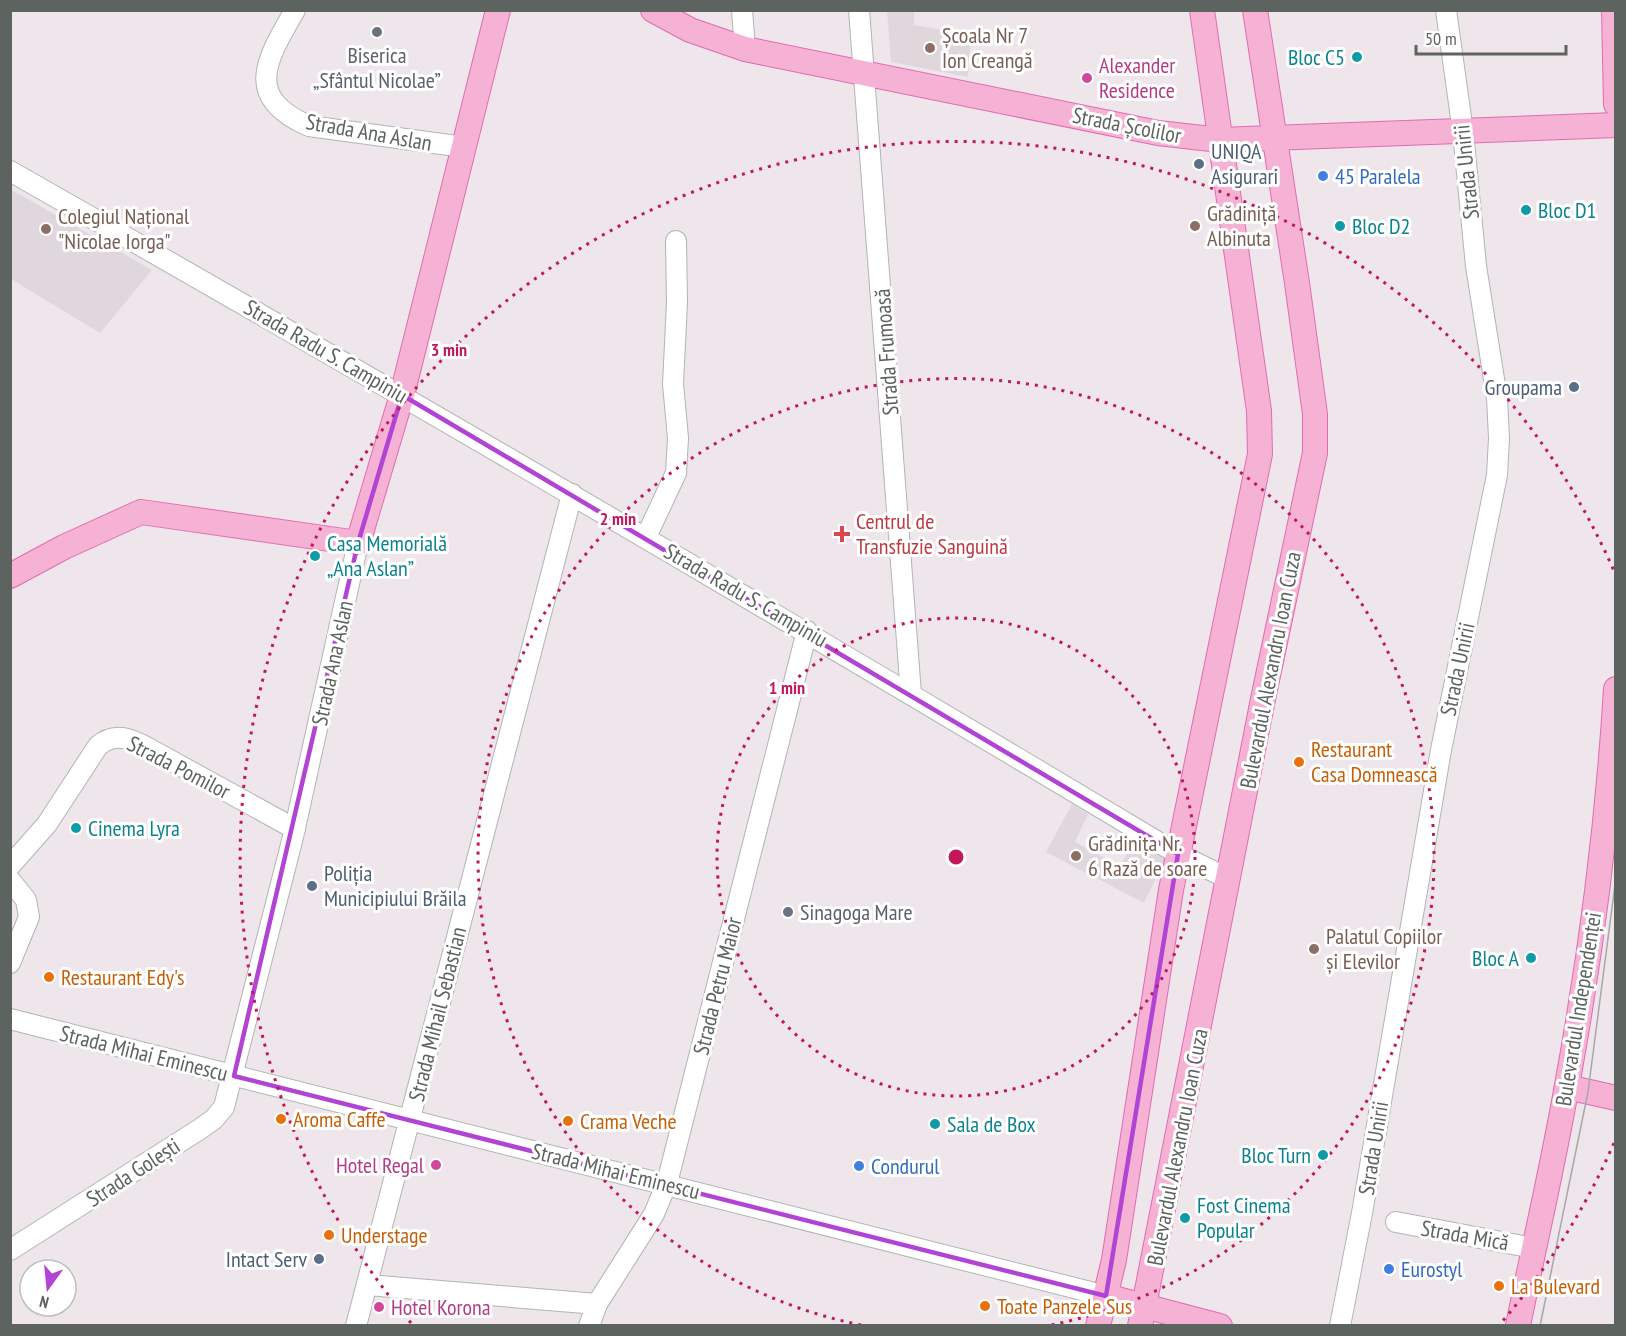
<svg xmlns="http://www.w3.org/2000/svg" width="1626" height="1336" font-family="'PT Sans Narrow',sans-serif">
<style>
.education{fill:#e0d7dc}
.lines{fill:none;stroke-linecap:round;stroke-linejoin:round}
.minor-casing{stroke:#b1b6b2;stroke-width:22}
.major-casing{stroke:#e16bb3;stroke-width:26}
.minor{stroke:#fff;stroke-width:20}
.major{stroke:#f6b2d4;stroke-width:24}
.tram{stroke:#a6a9a7;stroke-width:1.5}
.marked{fill:none;stroke:#b144d5;stroke-width:4.5;stroke-linejoin:round}
.ring{fill:none;stroke:#c2185b;stroke-width:3;stroke-dasharray:3 6}
.worship-dot{fill:#6b7280;stroke:#fff;stroke-width:2}
.education-dot{fill:#8d6e63;stroke:#fff;stroke-width:2}
.culture-dot{fill:#0f9aa8;stroke:#fff;stroke-width:2}
.hotel-dot{fill:#d1479c;stroke:#fff;stroke-width:2}
.service-dot{fill:#5c6f8a;stroke:#fff;stroke-width:2}
.shop-dot{fill:#3f7fe0;stroke:#fff;stroke-width:2}
.health-dot{fill:#e0444e;stroke:#fff;stroke-width:2}
.food-dot{fill:#e8710a;stroke:#fff;stroke-width:2}
.labels{text-anchor:middle;dominant-baseline:central;stroke-width:6;stroke-linejoin:round;paint-order:stroke}
.education-label{font-size:22px;fill:#785e54;stroke:#fff;text-anchor:start}
.worship-label{font-size:22px;fill:#5b616d;stroke:#fff}
.culture-label{font-size:22px;fill:#0d838f;stroke:#fff;text-anchor:start}
.hotel-label{font-size:22px;fill:#b23c85;stroke:#fff;text-anchor:start}
.street-label{font-size:22px;fill:#5d645f;stroke:#fff}
.service-label{font-size:22px;fill:#4e5e75;stroke:#fff;text-anchor:start}
.shop-label{font-size:22px;fill:#366cbe;stroke:#fff;text-anchor:start}
.health-label{font-size:22px;fill:#be3a42;stroke:#fff;text-anchor:start}
.food-label{font-size:22px;fill:#c56008;stroke:#fff;text-anchor:start}
.centre{fill:#c2185b;stroke:#fff;stroke-width:3}
.ring-label{font-size:18px;text-anchor:middle;font-weight:bold;fill:#c2185b;stroke:#fff;stroke-width:6;stroke-linejoin:round;paint-order:stroke}
</style>
<rect width="100%" height="100%" fill="#eee6ea"/>
<g class="education">
<polygon points="887,11 914,11 914,25 971,35 968,77 891,62"/>
<polygon points="10,189 152,270 100,333 11,279"/>
<polygon points="1072,804 1088,814 1075,842 1120,866 1134,841 1165,859 1144,903 1046,852"/>
</g>
<g class="lines">
<g class="minor-casing">
<g id="minor">
<path d="M295 10C267 59 242 97 309 126L464 147"/>
<polyline points="742,10 745,49"/>
<polyline points="859,10 911,694"/>
<path d="M10 171C402 394 791 622 1178 854L1229 879"/>
<polyline points="646,537 676,473 678,438 673,384 677,302 676,241"/>
<path d="M10 866 47 824 98 746C115 731 132 739 150 749L295 829"/>
<polyline points="10,880 26,900 29,917 10,963"/>
<polyline points="10,1019 1106,1296"/>
<polyline points="1396,1222 1533,1248"/>
<polyline points="10,1250 200,1129 214,1119 224,1107 293,837 358,543"/>
<polyline points="368,1285 597,1304"/>
<polyline points="356,1326 572,494"/>
<polyline points="589,1326 597,1304 654,1214 667,1183 807,631"/>
<polyline points="1340,1326 1362,1213 1441,750 1497,475 1499,438 1497,398 1476,266 1463,132 1446,10"/>
</g>
</g>
<g class="major-casing">
<g id="major">
<polyline points="653,10 690,30 745,49 1158,133 1220,140 1616,125"/>
<polyline points="1614,10 1616,104"/>
<polyline points="10,576 64,547 141,512 358,543 402,395 498,10"/>
<polyline points="1567,1087 1616,1098"/>
<polyline points="1106,1296 1220,1326"/>
<polyline points="1098,1326 1114,1260 1171,890 1260,454 1259,411 1202,10"/>
<polyline points="1140,1326 1263,699 1315,453 1315,414 1297,283 1255,10"/>
<path d="M1518 1326C1534 1245 1553 1166 1567 1085 1591 954 1608 822 1616 689"/>
</g>
</g>
<use href="#minor" class="minor"/>
<use href="#major" class="major"/>
<polyline class="tram" points="1540,1326 1588,1092 1616,877"/>
</g>
<path class="marked" d="M402 395 1178 854 1106 1296 234 1076 358 543Z"/>
<g class="ring">
<circle cx="956" cy="857" r="239"/>
<path d="M861 1325A478 478 0 1 1 1051 1325"/>
<path d="M1614 1143A717 717 0 0 1 1501 1323M411 1323A717 717 0 1 1 1614 571"/>
</g>
<g class="worship-dot">
<circle cx="377" cy="32" r="6"/>
<circle cx="788" cy="912" r="6"/>
</g>
<g class="education-dot">
<circle cx="930" cy="48" r="6"/>
<circle cx="1195" cy="226" r="6"/>
<circle cx="46" cy="229" r="6"/>
<circle cx="1076" cy="856" r="6"/>
<circle cx="1314" cy="949" r="6"/>
</g>
<g class="culture-dot">
<circle cx="1357" cy="57" r="6"/>
<circle cx="1526" cy="210" r="6"/>
<circle cx="1340" cy="226" r="6"/>
<circle cx="315" cy="556" r="6"/>
<circle cx="76" cy="828" r="6"/>
<circle cx="1531" cy="958" r="6"/>
<circle cx="935" cy="1124" r="6"/>
<circle cx="1323" cy="1155" r="6"/>
<circle cx="1185" cy="1218" r="6"/>
</g>
<g class="hotel-dot">
<circle cx="1087" cy="78" r="6"/>
<circle cx="436" cy="1165" r="6"/>
<circle cx="379" cy="1307" r="6"/>
</g>
<g class="service-dot">
<circle cx="1199" cy="164" r="6"/>
<circle cx="1574" cy="387" r="6"/>
<circle cx="312" cy="886" r="6"/>
<circle cx="319" cy="1259" r="6"/>
</g>
<g class="shop-dot">
<circle cx="1323" cy="176" r="6"/>
<circle cx="859" cy="1166" r="6"/>
<circle cx="1389" cy="1269" r="6"/>
</g>
<path class="health-dot" d="M839 525h6v6h6v6h-6v6h-6v-6h-6v-6h6z"/>
<g class="food-dot">
<circle cx="1299" cy="762" r="6"/>
<circle cx="49" cy="977" r="6"/>
<circle cx="281" cy="1119" r="6"/>
<circle cx="568" cy="1121" r="6"/>
<circle cx="329" cy="1235" r="6"/>
<circle cx="1499" cy="1286" r="6"/>
<circle cx="985" cy="1306" r="6"/>
</g>
<g class="labels">
<g class="education-label">
<text x="942" y="35">Școala Nr 7<tspan x="942" dy="25">Ion Creangă</tspan></text>
<text x="1207" y="213">Grădiniță<tspan x="1207" dy="25">Albinuta</tspan></text>
<text x="58" y="216">Colegiul Național<tspan x="58" dy="25">"Nicolae Iorga"</tspan></text>
<text x="1088" y="843">Grădinița Nr.<tspan x="1088" dy="25">6 Rază de soare</tspan></text>
<text x="1326" y="936">Palatul Copiilor<tspan x="1326" dy="25">și Elevilor</tspan></text>
</g>
<g class="worship-label">
<text x="377" y="55">Biserica<tspan x="377" dy="25">„Sfântul Nicolae”</tspan></text>
<text x="800" y="912" text-anchor="start">Sinagoga Mare</text>
</g>
<g class="culture-label">
<text x="1345" y="57" text-anchor="end">Bloc C5</text>
<text x="1538" y="210">Bloc D1</text>
<text x="1352" y="226">Bloc D2</text>
<text x="327" y="543">Casa Memorială<tspan x="327" dy="25">„Ana Aslan”</tspan></text>
<text x="88" y="828">Cinema Lyra</text>
<text x="1519" y="958" text-anchor="end">Bloc A</text>
<text x="947" y="1124">Sala de Box</text>
<text x="1311" y="1155" text-anchor="end">Bloc Turn</text>
<text x="1197" y="1205">Fost Cinema<tspan x="1197" dy="25">Popular</tspan></text>
</g>
<g class="hotel-label">
<text x="1099" y="65">Alexander<tspan x="1099" dy="25">Residence</tspan></text>
<text x="424" y="1165" text-anchor="end">Hotel Regal</text>
<text x="391" y="1307">Hotel Korona</text>
</g>
<g class="street-label">
<text transform="translate(1127 125) rotate(11)">Strada Școlilor</text>
<text transform="translate(369 132) rotate(10)">Strada Ana Aslan</text>
<text transform="translate(1466 172) rotate(-96)">Strada Unirii</text>
<text transform="translate(326 351) rotate(30)">Strada Radu S. Campiniu</text>
<text transform="translate(886 352) rotate(-94)">Strada Frumoasă</text>
<text transform="translate(746 595) rotate(30)">Strada Radu S. Campiniu</text>
<text transform="translate(332 663) rotate(-78)">Strada Ana Aslan</text>
<text transform="translate(1457 669) rotate(-78)">Strada Unirii</text>
<text transform="translate(1270 670) rotate(-79)">Bulevardul Alexandru Ioan Cuza</text>
<text transform="translate(179 767) rotate(27)">Strada Pomilor</text>
<text transform="translate(717 986) rotate(-76)">Strada Petru Maior</text>
<text transform="translate(1578 1009) rotate(-81)">Bulevardul Independenței</text>
<text transform="translate(437 1014) rotate(-76)">Strada Mihail Sebastian</text>
<text transform="translate(144 1053) rotate(14)">Strada Mihai Eminescu</text>
<text transform="translate(1177 1147) rotate(-79)">Bulevardul Alexandru Ioan Cuza</text>
<text transform="translate(1373 1148) rotate(-81)">Strada Unirii</text>
<text transform="translate(616 1171) rotate(14)">Strada Mihai Eminescu</text>
<text transform="translate(133 1172) rotate(-33)">Strada Golești</text>
<text transform="translate(1465 1235) rotate(10)">Strada Mică</text>
</g>
<g class="service-label">
<text x="1211" y="151">UNIQA<tspan x="1211" dy="25">Asigurari</tspan></text>
<text x="1562" y="387" text-anchor="end">Groupama</text>
<text x="324" y="873">Poliția<tspan x="324" dy="25">Municipiului Brăila</tspan></text>
<text x="307" y="1259" text-anchor="end">Intact Serv</text>
</g>
<g class="shop-label">
<text x="1335" y="176">45 Paralela</text>
<text x="871" y="1166">Condurul</text>
<text x="1401" y="1269">Eurostyl</text>
</g>
<g class="health-label">
<text x="856" y="521">Centrul de<tspan x="856" dy="25">Transfuzie Sanguină</tspan></text>
</g>
<g class="food-label">
<text x="1311" y="749">Restaurant<tspan x="1311" dy="25">Casa Domnească</tspan></text>
<text x="61" y="977">Restaurant Edy's</text>
<text x="293" y="1119">Aroma Caffe</text>
<text x="580" y="1121">Crama Veche</text>
<text x="341" y="1235">Understage</text>
<text x="1511" y="1286">La Bulevard</text>
<text x="997" y="1306">Toate Panzele Sus</text>
</g>
</g>
<circle cx="956" cy="857" r="9" class="centre"/>
<g class="ring-label">
<text x="449" y="356">3 min</text>
<text x="618" y="525">2 min</text>
<text x="787" y="694">1 min</text>
</g>
<rect width="1626" height="1336" fill="none" stroke="#5d645f" stroke-width="24"/>
<g transform="translate(48 1288) rotate(195)"><circle r="28" fill="#ffffff" stroke="#bec1bf" stroke-width="1.5"/>
<path d="M0-4.5L10 22L0 15L-10 22Z" fill="#b144d5"/>
<text y="-9" font-size="16" font-weight="bold" text-anchor="middle" fill="#5d645f">N</text>
</g>
<path d="M1416 45v9h150v-9" fill="none" stroke="#5d645f" stroke-width="3"/>
<text x="1425" y="45" font-size="18" fill="#5d645f" stroke="#ffffff" stroke-width="4.5" paint-order="stroke">50 m</text>
</svg>
